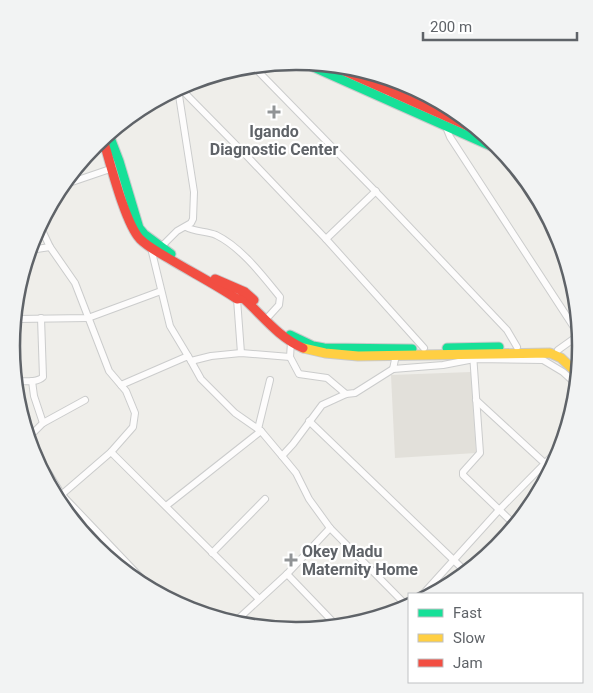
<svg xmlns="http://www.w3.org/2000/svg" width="593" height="693" font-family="Roboto,sans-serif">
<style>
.education{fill:#e2e0da}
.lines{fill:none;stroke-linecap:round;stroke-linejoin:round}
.street-casing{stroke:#cbcccc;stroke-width:8}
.fast-casing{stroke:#cacacb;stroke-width:11}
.slow-casing{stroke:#cacacb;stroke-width:11}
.jam-casing{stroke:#cacacb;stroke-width:11}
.street{stroke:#fdfcfc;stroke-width:6}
.fast{stroke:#16e098;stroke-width:9}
.slow{stroke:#ffcf43;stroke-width:9}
.jam{stroke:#f24e42;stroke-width:9}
.poi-dot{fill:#919496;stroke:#fff;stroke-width:2}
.labels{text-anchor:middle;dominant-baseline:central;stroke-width:4.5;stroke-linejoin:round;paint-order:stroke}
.poi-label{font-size:16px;font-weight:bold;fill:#5f6368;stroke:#fff}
.rim{fill:none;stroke:#5f6368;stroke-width:2.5}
</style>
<rect width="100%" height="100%" fill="#efeeea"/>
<polygon class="education" points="471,372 476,453 395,458 391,375"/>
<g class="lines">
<g class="street-casing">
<g id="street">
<polyline points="256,69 381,197 507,330 517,347"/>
<polyline points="180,88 244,153 326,239 424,348"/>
<polyline points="388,93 393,81"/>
<polyline points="446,127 450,137 579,335"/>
<polyline points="69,183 113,168"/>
<polyline points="40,226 50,247 75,283 109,371 126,391 135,413 133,427 111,452 60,496"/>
<path d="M186 227C195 232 206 231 216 235 241 247 263 276 280 297L279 305 269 316"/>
<polyline points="326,239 376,191"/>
<polyline points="161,247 177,231 191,223 193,219 194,192 178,89"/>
<polyline points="151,248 170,326 188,356"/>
<polyline points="30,250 50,247"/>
<polyline points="237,299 241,353"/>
<polyline points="17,319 88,318 161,291"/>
<polyline points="291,342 290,357 299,374 327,378 346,394"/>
<polyline points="558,350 579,335"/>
<polyline points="473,354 480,453 463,472 463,475 514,524"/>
<polyline points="396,355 393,369 355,393 346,394 322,405 293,444 282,456 296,473 309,499 330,528 409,608"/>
<polyline points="191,361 201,379 235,413 261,431 282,456"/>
<polyline points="393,369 443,365 474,359 543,360 563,372 575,383"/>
<path d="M18 381C26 381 37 383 43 377L41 318"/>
<polyline points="32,381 34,396 43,423"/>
<polyline points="121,385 188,356 191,361 211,356 241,353 290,357"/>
<polyline points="476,400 551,469"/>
<polyline points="309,421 465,571"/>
<polyline points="258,429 270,380"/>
<polyline points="29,437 43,423 85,400"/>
<polyline points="30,443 62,495 144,581"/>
<polyline points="111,452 259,599"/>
<polyline points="166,506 261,431"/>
<polyline points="212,553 265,499"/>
<polyline points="287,574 335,624"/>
<polyline points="423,594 499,510 562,446"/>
<polyline points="237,620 287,574 330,528"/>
</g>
</g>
<g class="fast-casing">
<g id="fast">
<polyline points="302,62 502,151"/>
<polyline points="109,135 119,161 139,228 144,234 171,254"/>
<polyline points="290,335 313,346 324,348 412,349"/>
<polyline points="447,348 499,347"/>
</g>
</g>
<g class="slow-casing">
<polyline id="slow" points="303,348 325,353 358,356 550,353 561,358 577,373"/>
</g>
<g class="jam-casing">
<g id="jam">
<polyline points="342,70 472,128"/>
<path d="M103 139C110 162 125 223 140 239 148 247 158 252 168 258 191 272 215 284 237 299L243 298C263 316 278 337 303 348"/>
<polyline points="215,279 245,292 254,300"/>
</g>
</g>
<use href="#street" class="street"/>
<use href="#fast" class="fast"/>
<use href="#slow" class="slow"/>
<use href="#jam" class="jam"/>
</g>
<g class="poi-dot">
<path d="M271.5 104.5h5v5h5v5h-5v5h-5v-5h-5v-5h5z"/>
<path d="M288.5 552.5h5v5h5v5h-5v5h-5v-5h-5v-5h5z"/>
</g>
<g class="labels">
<g class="poi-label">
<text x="274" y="131">Igando<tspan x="274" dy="18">Diagnostic Center</tspan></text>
<text x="302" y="551" text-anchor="start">Okey Madu<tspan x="302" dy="18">Maternity Home</tspan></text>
</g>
</g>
<path d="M0 0H593V693H0ZM20 346a276 276 0 1 1 552 0a276 276 0 1 1-552 0Z" fill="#f2f3f3" fill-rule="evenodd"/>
<path class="rim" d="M20 346a276 276 0 1 1 552 0a276 276 0 1 1-552 0Z"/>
<rect x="408" y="593" width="175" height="90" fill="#ffffff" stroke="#bfc1c3"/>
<rect x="418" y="609" width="25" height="8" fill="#16e098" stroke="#bfc1c3"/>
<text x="453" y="618" font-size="15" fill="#5f6368">Fast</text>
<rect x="418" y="634" width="25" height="8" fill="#ffcf43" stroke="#bfc1c3"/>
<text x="453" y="643" font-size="15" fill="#5f6368">Slow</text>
<rect x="418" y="659" width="25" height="8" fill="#f24e42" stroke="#bfc1c3"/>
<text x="453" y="668" font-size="15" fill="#5f6368">Jam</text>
<path d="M423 32v8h154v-8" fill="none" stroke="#5f6368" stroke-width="2.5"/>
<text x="430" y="32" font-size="15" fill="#5f6368" stroke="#ffffff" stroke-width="4" paint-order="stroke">200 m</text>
</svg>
